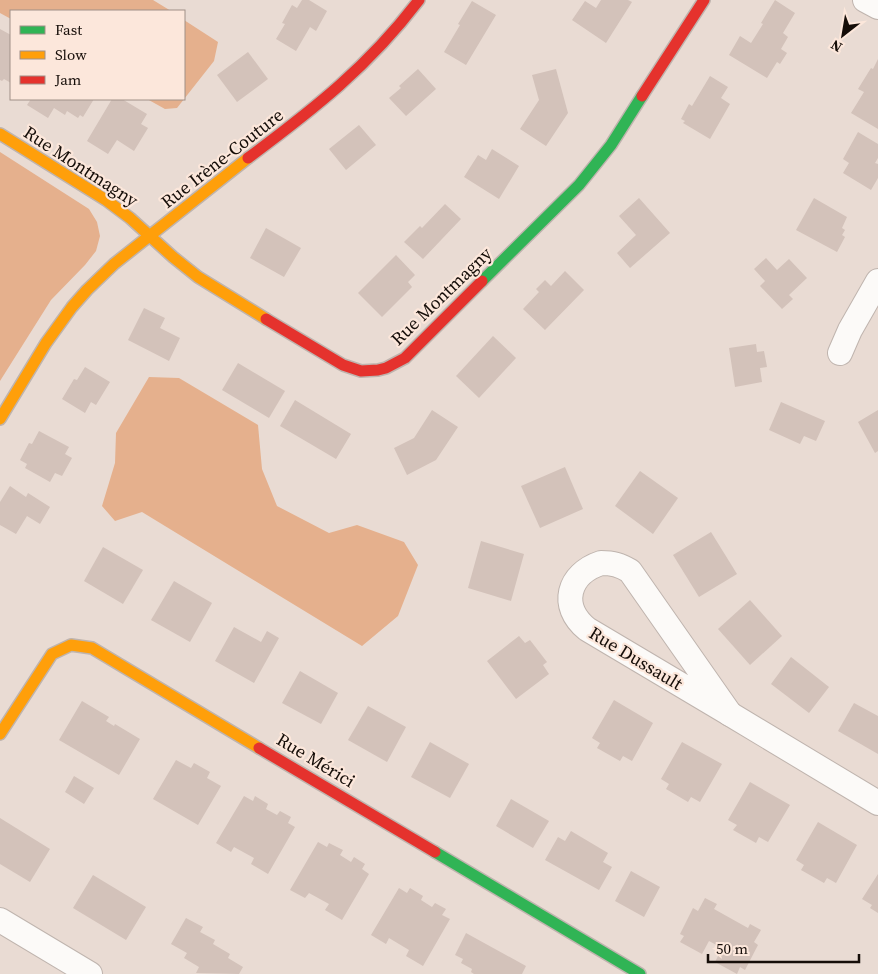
<svg xmlns="http://www.w3.org/2000/svg" width="878" height="974" font-family="'Source Serif 4',serif">
<style>
.forest{fill:#e5b08d}
.building{fill:#d3c2ba}
.lines{fill:none;stroke-linecap:round;stroke-linejoin:round}
.street-casing{stroke:#bfb4ae;stroke-width:26}
.fast-casing{stroke:#bfb4ae;stroke-width:14}
.slow-casing{stroke:#bfb4ae;stroke-width:14}
.jam-casing{stroke:#bfb4ae;stroke-width:14}
.street{stroke:#fcfaf8;stroke-width:24}
.fast{stroke:#30b455;stroke-width:11}
.slow{stroke:#ff9f0a;stroke-width:11}
.jam{stroke:#e5322d;stroke-width:11}
.labels{text-anchor:middle;dominant-baseline:central;stroke-width:4.5;stroke-linejoin:round;paint-order:stroke}
.street-label{font-size:18px;fill:#150d08;stroke:#fce7db}
</style>
<rect width="100%" height="100%" fill="#e9dbd3"/>
<g class="forest">
<polygon points="0,0 153,0 171,11 11,11 11,19 0,13"/>
<polygon points="184,20 218,42 214,61 177,108 165,109 147,99 184,99"/>
<polygon points="0,152 89,209 97,222 100,236 96,251 85,265 51,300 0,381"/>
<polygon points="149,377 179,378 258,425 262,469 277,506 329,533 357,525 404,542 418,565 398,616 362,646 142,512 115,521 102,506 115,463 116,433"/>
</g>
<g class="building">
<polygon points="302,0 309,0 327,11 316,31 310,27 296,51 276,39 285,24 282,23 292,5 297,8"/>
<polygon points="601,0 628,0 632,2 606,43 572,20 585,1 596,8"/>
<polygon points="775,0 795,13 783,33 788,37 781,49 787,53 780,64 777,62 767,78 729,55 740,36 751,43 763,24 761,23"/>
<polygon points="472,1 496,15 466,65 444,52 460,25 458,24"/>
<polygon points="0,29 11,35 11,83 4,79 2,81 0,80"/>
<polygon points="248,52 268,79 237,102 217,75"/>
<polygon points="878,59 878,129 851,113 864,92 858,89 871,68 873,69"/>
<polygon points="418,69 436,89 406,116 389,98 401,88 399,86"/>
<polygon points="556,69 568,113 546,146 520,129 539,100 532,75"/>
<polygon points="710,76 728,87 721,98 730,104 710,139 683,123 685,121 681,119 689,104 692,106"/>
<polygon points="31,99 94,99 83,117 80,115 78,118 67,111 65,115 54,108 48,118 27,105"/>
<polygon points="112,99 122,99 147,114 141,124 148,128 134,151 117,140 108,154 87,141"/>
<polygon points="359,125 376,145 346,170 329,149"/>
<polygon points="858,132 878,144 878,158 875,163 878,164 878,178 871,190 843,173 849,163 843,159"/>
<polygon points="492,149 519,166 499,199 464,177 478,155 486,160"/>
<polygon points="639,198 670,233 630,268 617,253 636,235 619,216"/>
<polygon points="814,198 847,217 842,228 845,230 842,235 845,237 837,252 796,230"/>
<polygon points="445,204 461,219 423,259 404,242 420,226 422,228"/>
<polygon points="266,228 301,248 284,277 250,258"/>
<polygon points="396,255 415,275 408,282 412,287 382,317 358,293"/>
<polygon points="766,258 777,270 789,259 807,278 789,295 793,299 782,309 760,286 765,281 754,269"/>
<polygon points="565,271 584,290 545,330 523,309 539,292 536,289 545,280 551,286"/>
<polygon points="144,308 165,318 160,328 180,338 169,361 128,340"/>
<polygon points="493,336 516,358 479,398 456,376"/>
<polygon points="756,344 757,352 764,351 767,367 760,368 762,382 735,387 729,348"/>
<polygon points="238,363 285,391 269,418 222,390"/>
<polygon points="85,367 110,382 96,405 91,402 85,413 62,399 74,379 77,380"/>
<polygon points="295,400 351,434 336,459 280,426"/>
<polygon points="781,402 825,421 816,441 804,436 800,444 769,430"/>
<polygon points="432,410 458,427 436,460 407,475 394,448 414,438"/>
<polygon points="878,410 878,451 875,453 858,422"/>
<polygon points="39,431 69,447 65,454 72,458 62,476 55,473 50,482 25,468 27,464 20,460 29,443 32,444"/>
<polygon points="565,467 583,509 540,528 521,486"/>
<polygon points="640,471 678,498 653,534 615,506"/>
<polygon points="10,486 26,497 28,493 50,507 40,524 27,516 16,534 0,525 0,502"/>
<polygon points="711,532 737,574 699,597 673,555"/>
<polygon points="481,541 524,554 511,601 468,588"/>
<polygon points="103,547 143,570 123,604 84,581"/>
<polygon points="174,581 212,603 190,642 151,620"/>
<polygon points="750,600 782,636 750,665 718,629"/>
<polygon points="234,627 261,642 267,631 279,638 254,683 215,661"/>
<polygon points="519,636 525,643 530,640 547,662 543,665 549,674 516,699 487,661"/>
<polygon points="791,657 829,687 809,713 771,684"/>
<polygon points="300,671 338,693 321,724 282,703"/>
<polygon points="614,700 653,723 632,761 623,756 620,761 597,748 600,743 592,738"/>
<polygon points="82,701 109,717 106,721 114,726 115,724 140,739 119,775 59,740"/>
<polygon points="854,703 878,716 878,754 838,731"/>
<polygon points="368,706 406,727 387,762 348,740"/>
<polygon points="430,742 469,764 450,798 411,777"/>
<polygon points="682,742 722,764 700,802 691,797 688,802 666,789 669,784 661,779"/>
<polygon points="176,760 191,768 194,763 210,772 207,778 221,786 198,825 153,799"/>
<polygon points="74,776 94,788 84,804 65,792"/>
<polygon points="750,782 790,805 768,842 759,837 756,843 733,830 737,825 728,820"/>
<polygon points="244,796 253,801 255,796 268,804 266,809 277,815 280,811 291,817 288,823 295,827 268,874 251,864 254,858 234,847 231,852 216,843"/>
<polygon points="511,799 549,821 533,848 496,826"/>
<polygon points="0,818 50,849 30,882 0,864"/>
<polygon points="818,822 857,845 836,883 827,878 824,883 801,870 804,865 796,860"/>
<polygon points="571,831 608,853 603,862 612,867 599,890 545,860 558,837 565,841"/>
<polygon points="318,842 327,847 329,843 343,850 340,855 351,862 354,857 365,864 362,869 369,874 342,920 325,910 329,904 309,893 305,898 290,890"/>
<polygon points="631,871 660,887 644,917 615,901"/>
<polygon points="878,874 878,913 870,908 872,905 862,899"/>
<polygon points="93,875 146,907 126,940 73,908"/>
<polygon points="399,888 407,893 410,888 423,896 421,900 432,907 435,903 446,909 442,915 450,919 423,966 406,956 409,950 389,938 386,944 371,935"/>
<polygon points="705,898 717,904 714,909 748,928 750,924 761,930 754,942 758,945 745,970 740,967 737,974 715,962 722,948 709,941 702,954 680,942 684,936 680,934 693,908 698,911"/>
<polygon points="186,918 203,927 200,932 215,940 213,944 230,954 228,958 243,967 239,974 196,973 199,967 184,958 187,953 171,944"/>
<polygon points="466,933 526,966 522,974 474,974 471,972 472,969 461,963 463,959 455,955"/>
</g>
<g class="lines">
<g class="street-casing">
<g id="street">
<polyline points="865,0 878,7"/>
<polyline points="840,353 850,330 878,281"/>
<path d="M601 563C613 563 620 565 630 571L730 714 587 629C559 606 568 574 601 563Z"/>
<polyline points="730,714 878,803"/>
<polyline points="0,920 90,974"/>
</g>
</g>
<g class="fast-casing">
<g id="fast">
<polyline points="482,281 579,185 611,145 642,96"/>
<polyline points="435,852 640,974"/>
</g>
</g>
<g class="slow-casing">
<g id="slow">
<polyline points="0,134 106,200 130,218 173,257 198,277 266,319"/>
<polyline points="0,419 46,343 72,307 87,290 114,264 248,158"/>
<polyline points="0,734 52,654 71,645 92,648 259,748"/>
</g>
</g>
<g class="jam-casing">
<g id="jam">
<polyline points="642,96 704,0"/>
<path d="M248 158C314 109 369 66 419 0"/>
<polyline points="266,319 343,365 361,371 378,370 386,368 405,358 482,281"/>
<polyline points="259,748 435,852"/>
</g>
</g>
<use href="#street" class="street"/>
<use href="#fast" class="fast"/>
<use href="#slow" class="slow"/>
<use href="#jam" class="jam"/>
</g>
<g class="labels">
<g class="street-label">
<text transform="translate(222 158) rotate(-38)">Rue Irène-Couture</text>
<text transform="translate(81 166) rotate(33)">Rue Montmagny</text>
<text transform="translate(441 296) rotate(-44)">Rue Montmagny</text>
<text transform="translate(636 658) rotate(31)">Rue Dussault</text>
<text transform="translate(316 760) rotate(31)">Rue Mérici</text>
</g>
</g>
<rect x="10" y="10" width="175" height="90" fill="#fce7db" stroke="#a09087"/>
<rect x="20" y="26" width="25" height="8" fill="#30b455" stroke="#a09087"/>
<text x="55" y="35" font-size="15" fill="#150d08">Fast</text>
<rect x="20" y="51" width="25" height="8" fill="#ff9f0a" stroke="#a09087"/>
<text x="55" y="60" font-size="15" fill="#150d08">Slow</text>
<rect x="20" y="76" width="25" height="8" fill="#e5322d" stroke="#a09087"/>
<text x="55" y="85" font-size="15" fill="#150d08">Jam</text>
<g transform="translate(843 35) rotate(211)" stroke="#fce7db" stroke-width="4" paint-order="stroke">
<path d="M0-4L9 19L0 12L-9 19Z" fill="#150d08"/>
<text y="-8" font-size="14" font-weight="bold" text-anchor="middle" fill="#150d08">N</text>
</g>
<path d="M708 954v8h151v-8" fill="none" stroke="#150d08" stroke-width="2.5"/>
<text x="716" y="954" font-size="15" fill="#150d08" stroke="#fce7db" stroke-width="4" paint-order="stroke">50 m</text>
</svg>
